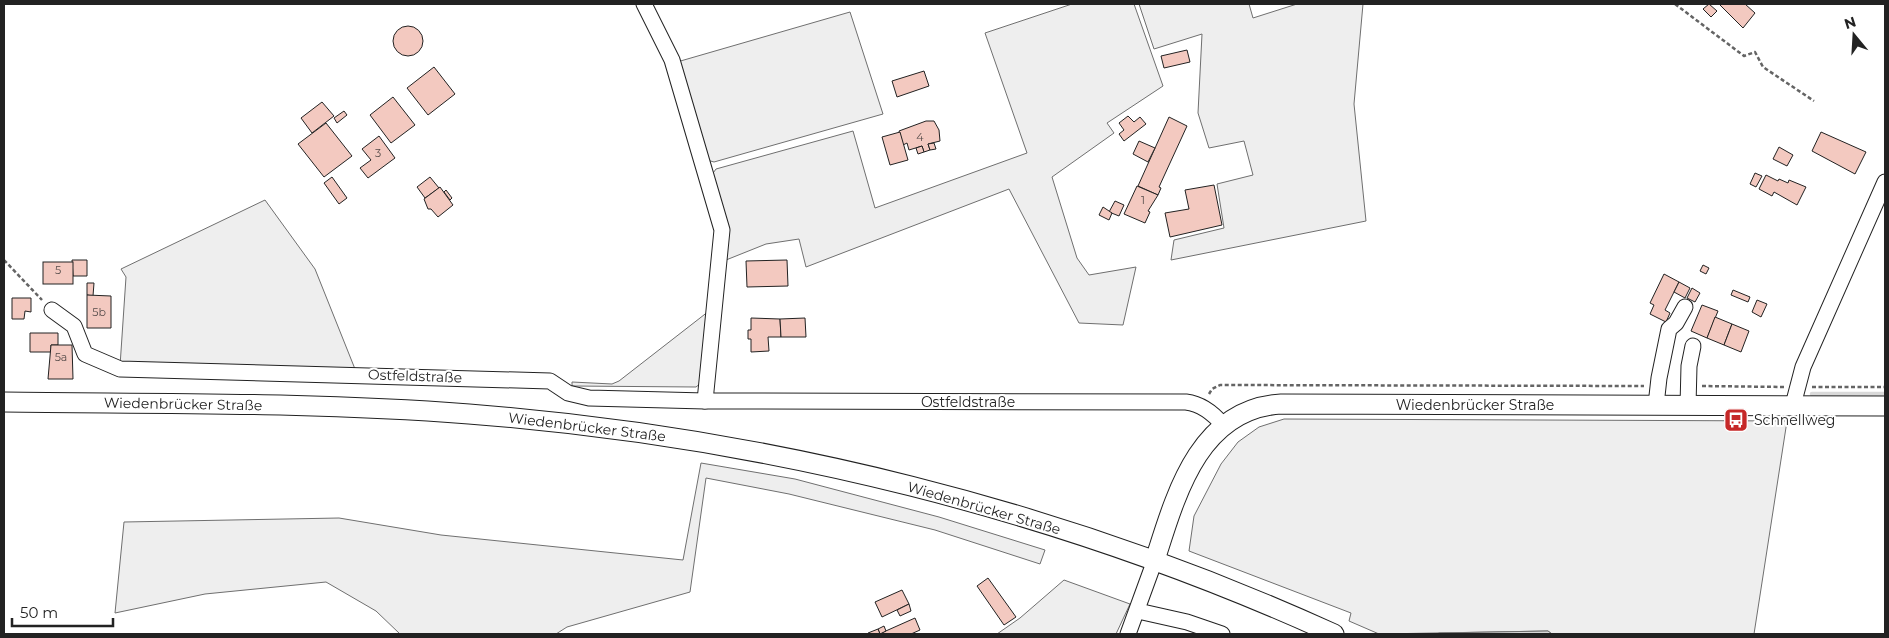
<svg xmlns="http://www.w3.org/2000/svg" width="1889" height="638" font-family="Montserrat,sans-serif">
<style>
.green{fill:#eee;stroke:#6f6f6f}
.water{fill:#d9d9d9;stroke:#6f6f6f}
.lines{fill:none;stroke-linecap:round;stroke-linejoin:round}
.stream{stroke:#d9d9d9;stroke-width:4.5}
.building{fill:#f3c9c0;stroke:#222}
.minor-casing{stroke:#222;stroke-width:17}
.major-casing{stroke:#222;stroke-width:21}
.path{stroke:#646464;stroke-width:2.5;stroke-dasharray:4 2.5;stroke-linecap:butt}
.minor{stroke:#fff;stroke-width:15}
.major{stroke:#fff;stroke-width:19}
.labels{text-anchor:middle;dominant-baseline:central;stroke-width:4;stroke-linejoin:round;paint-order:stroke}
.number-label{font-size:11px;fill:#564c4a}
.street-label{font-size:14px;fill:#222;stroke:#fff}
.poi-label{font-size:14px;fill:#222;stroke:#fff;text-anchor:start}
</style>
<rect width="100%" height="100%" fill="#fff"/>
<g class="green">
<polygon points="1072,4 1134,4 1163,86 1107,123 1114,133 1052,177 1077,258 1089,275 1136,267 1123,325 1079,323 1009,189 806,267 799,239 766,244 726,260 711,176 716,169 853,131 875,208 1027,153 985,33"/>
<polygon points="1139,4 1249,4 1253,18 1297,4 1363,4 1354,104 1366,221 1171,260 1174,240 1224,228 1217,184 1253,175 1244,141 1209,148 1198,113 1202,34 1154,49"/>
<polygon points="850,12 883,114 714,162 707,160 677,62"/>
<polygon points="265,200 315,269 355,369 120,366 126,277 121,269"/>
<polygon points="709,311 701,383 696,387 572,386 572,382 612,384 619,381"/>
<polygon points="1284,419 1787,421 1754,634 1552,634 1548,631 1379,634 1349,621 1351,613 1189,551 1194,516 1221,464 1238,442 1259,427"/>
<polygon points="701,463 795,479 939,517 1045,550 1040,564 935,530 789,494 706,478 690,592 567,627 556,634 400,634 376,611 326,582 205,594 115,613 124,522 339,518 441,535 683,560"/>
<polygon points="1064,580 1130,604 1116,634 997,634 1020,618"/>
</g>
<polygon class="water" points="1548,631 1552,634 1437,634 1439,633"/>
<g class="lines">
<polyline class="stream" points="1812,394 1885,394"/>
</g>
<g class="building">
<polygon points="1709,4 1717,11 1711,17 1703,9"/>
<polygon points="1721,4 1745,4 1755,13 1743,28 1720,5"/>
<circle cx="408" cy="41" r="15"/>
<polygon points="1187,50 1190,62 1164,68 1161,56"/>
<polygon points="434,67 455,94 428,115 407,88"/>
<polygon points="924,71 929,86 897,97 892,81"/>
<polygon points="393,97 415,125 391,143 370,115"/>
<polygon points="322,102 334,116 312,133 301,118"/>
<polygon points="344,111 347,115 337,123 334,118"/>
<polygon points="1128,116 1134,122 1140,117 1146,124 1124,141 1119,134 1124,130 1119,123"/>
<polygon points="1169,117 1187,126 1159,187 1161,188 1158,195 1138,186"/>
<polygon points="926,121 934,121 939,130 940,141 928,144 930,150 924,152 922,146 909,150 907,143 903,145 899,131"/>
<polygon points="326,123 352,156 324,177 298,144"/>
<polygon points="900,132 908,160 890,165 882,137"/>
<polygon points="1821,132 1866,152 1855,174 1812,151"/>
<polygon points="379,136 395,158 368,178 360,168 371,160 362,149"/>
<polygon points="1139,141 1155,148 1148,162 1133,154"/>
<polygon points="934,143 936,149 930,150 928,144"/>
<polygon points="922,146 924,152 918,154 916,148"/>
<polygon points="1779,147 1793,155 1787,166 1773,159"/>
<polygon points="1755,173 1762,176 1756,187 1750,184"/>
<polygon points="1766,175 1778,181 1779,179 1788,183 1789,180 1806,187 1797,205 1774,192 1772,196 1759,189"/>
<polygon points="332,177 347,198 339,204 324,183"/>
<polygon points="430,177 439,188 425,198 417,187"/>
<polygon points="1214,185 1222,225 1170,237 1165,213 1189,209 1185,190"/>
<polygon points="1137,186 1158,195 1148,211 1150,212 1145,223 1124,214"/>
<polygon points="440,187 453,205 438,217 431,209 428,209 424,199"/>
<polygon points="446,190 452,198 450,200 444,192"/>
<polygon points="1115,201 1124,205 1119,216 1109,212"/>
<polygon points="1103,207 1112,213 1109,220 1099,215"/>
<polygon points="72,260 87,260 87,276 73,276"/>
<polygon points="787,260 788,286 747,287 746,261"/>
<rect x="43" y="262" width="30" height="22"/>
<polygon points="1703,265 1709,268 1706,274 1700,271"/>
<polygon points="1664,274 1679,282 1665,310 1670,313 1666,322 1650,314 1654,305 1650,303"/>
<polygon points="1679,282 1690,288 1685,298 1674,292"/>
<polygon points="87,283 94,283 93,296 87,295"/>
<polygon points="1692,288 1700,293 1695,302 1687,298"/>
<polygon points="1733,290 1750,297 1748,302 1731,295"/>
<polygon points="87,295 111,296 111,328 87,328"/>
<polygon points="12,298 31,298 31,312 25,311 24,319 12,319"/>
<polygon points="1757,300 1767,304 1761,317 1752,312"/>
<polygon points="1702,305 1718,311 1707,338 1691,331"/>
<polygon points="1715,317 1732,324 1724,345 1707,338"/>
<polygon points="751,318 780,319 781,337 768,337 769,351 751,352 751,339 748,339 748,330 751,330"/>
<polygon points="805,318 806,337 781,337 780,319"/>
<polygon points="1732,324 1749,331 1741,352 1724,345"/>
<polygon points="30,333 58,333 58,345 51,345 51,352 30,352"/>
<polygon points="51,345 72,345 73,379 48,379"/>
<polygon points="988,578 1016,617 1004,625 977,586"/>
<polygon points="902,590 909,604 882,617 875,602"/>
<polygon points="909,604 911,611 900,616 897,610"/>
<polygon points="915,618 920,630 911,634 879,634"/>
<polygon points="884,626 886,631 880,634 878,629"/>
<polygon points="878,629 880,634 868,634 868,633"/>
</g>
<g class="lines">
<g class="minor-casing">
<g id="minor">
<path d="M644 4 672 60 722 230 705 401 1186 402C1202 404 1213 413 1223 425"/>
<polyline points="52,310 74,326 85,354 120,369 550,381 568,393 589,398 705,401"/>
<polyline points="1656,405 1659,378 1669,329 1676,323 1685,307"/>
<polyline points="1793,405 1803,367 1885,182"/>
<polyline points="1688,406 1689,366 1693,346"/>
<polyline points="1138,611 1187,622 1222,634"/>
<polyline points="1128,634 1155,560"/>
</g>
</g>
<g class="major-casing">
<g id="major">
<path d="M4 402C159 404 314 402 469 414 767 437 1062 510 1334 634"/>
<path d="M1155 560C1176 494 1199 409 1281 404L1885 406"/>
</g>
</g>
<g class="path">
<polyline points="1675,4 1744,56 1755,52 1763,67 1814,101"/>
<polyline points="4,260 42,300"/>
<polyline points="1702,386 1784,387"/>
<polyline points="1812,387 1885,387"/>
<polyline points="1209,394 1212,389 1220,385 1644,386"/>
</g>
<use href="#minor" class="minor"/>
<use href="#major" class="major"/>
</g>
<defs>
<g id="bus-square" transform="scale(1.25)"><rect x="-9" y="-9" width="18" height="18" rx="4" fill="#c62828" stroke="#fff"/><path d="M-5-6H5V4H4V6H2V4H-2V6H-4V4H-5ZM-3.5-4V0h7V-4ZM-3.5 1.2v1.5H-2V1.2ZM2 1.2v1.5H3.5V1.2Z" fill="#fff"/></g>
</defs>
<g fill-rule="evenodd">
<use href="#bus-square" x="1736" y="420"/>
</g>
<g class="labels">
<g class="number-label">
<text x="920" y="137">4</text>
<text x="378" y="153">3</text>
<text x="1143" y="200">1</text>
<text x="58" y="270">5</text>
<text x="99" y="312">5b</text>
<text x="61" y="357">5a</text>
</g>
<g class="street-label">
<text transform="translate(415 376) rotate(2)">Ostfeldstraße</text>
<text x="968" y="402">Ostfeldstraße</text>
<text transform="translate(183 404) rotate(1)">Wiedenbrücker Straße</text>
<text x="1475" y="405">Wiedenbrücker Straße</text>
<text transform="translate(587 427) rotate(7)">Wiedenbrücker Straße</text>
<text transform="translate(984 508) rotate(16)">Wiedenbrücker Straße</text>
</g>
<g class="poi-label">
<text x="1754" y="420">Schnellweg</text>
</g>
</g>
<rect width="1889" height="638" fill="none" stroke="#222222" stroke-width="10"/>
<g transform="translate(1854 35) rotate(342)" stroke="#ffffff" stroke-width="4" paint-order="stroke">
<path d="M0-4L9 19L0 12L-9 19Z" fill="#222222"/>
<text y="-8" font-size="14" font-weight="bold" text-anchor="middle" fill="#222222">N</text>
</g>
<path d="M12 618v8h101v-8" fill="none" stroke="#222222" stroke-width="2.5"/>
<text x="20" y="618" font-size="15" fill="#222222" stroke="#ffffff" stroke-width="4" paint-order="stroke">50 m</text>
</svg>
